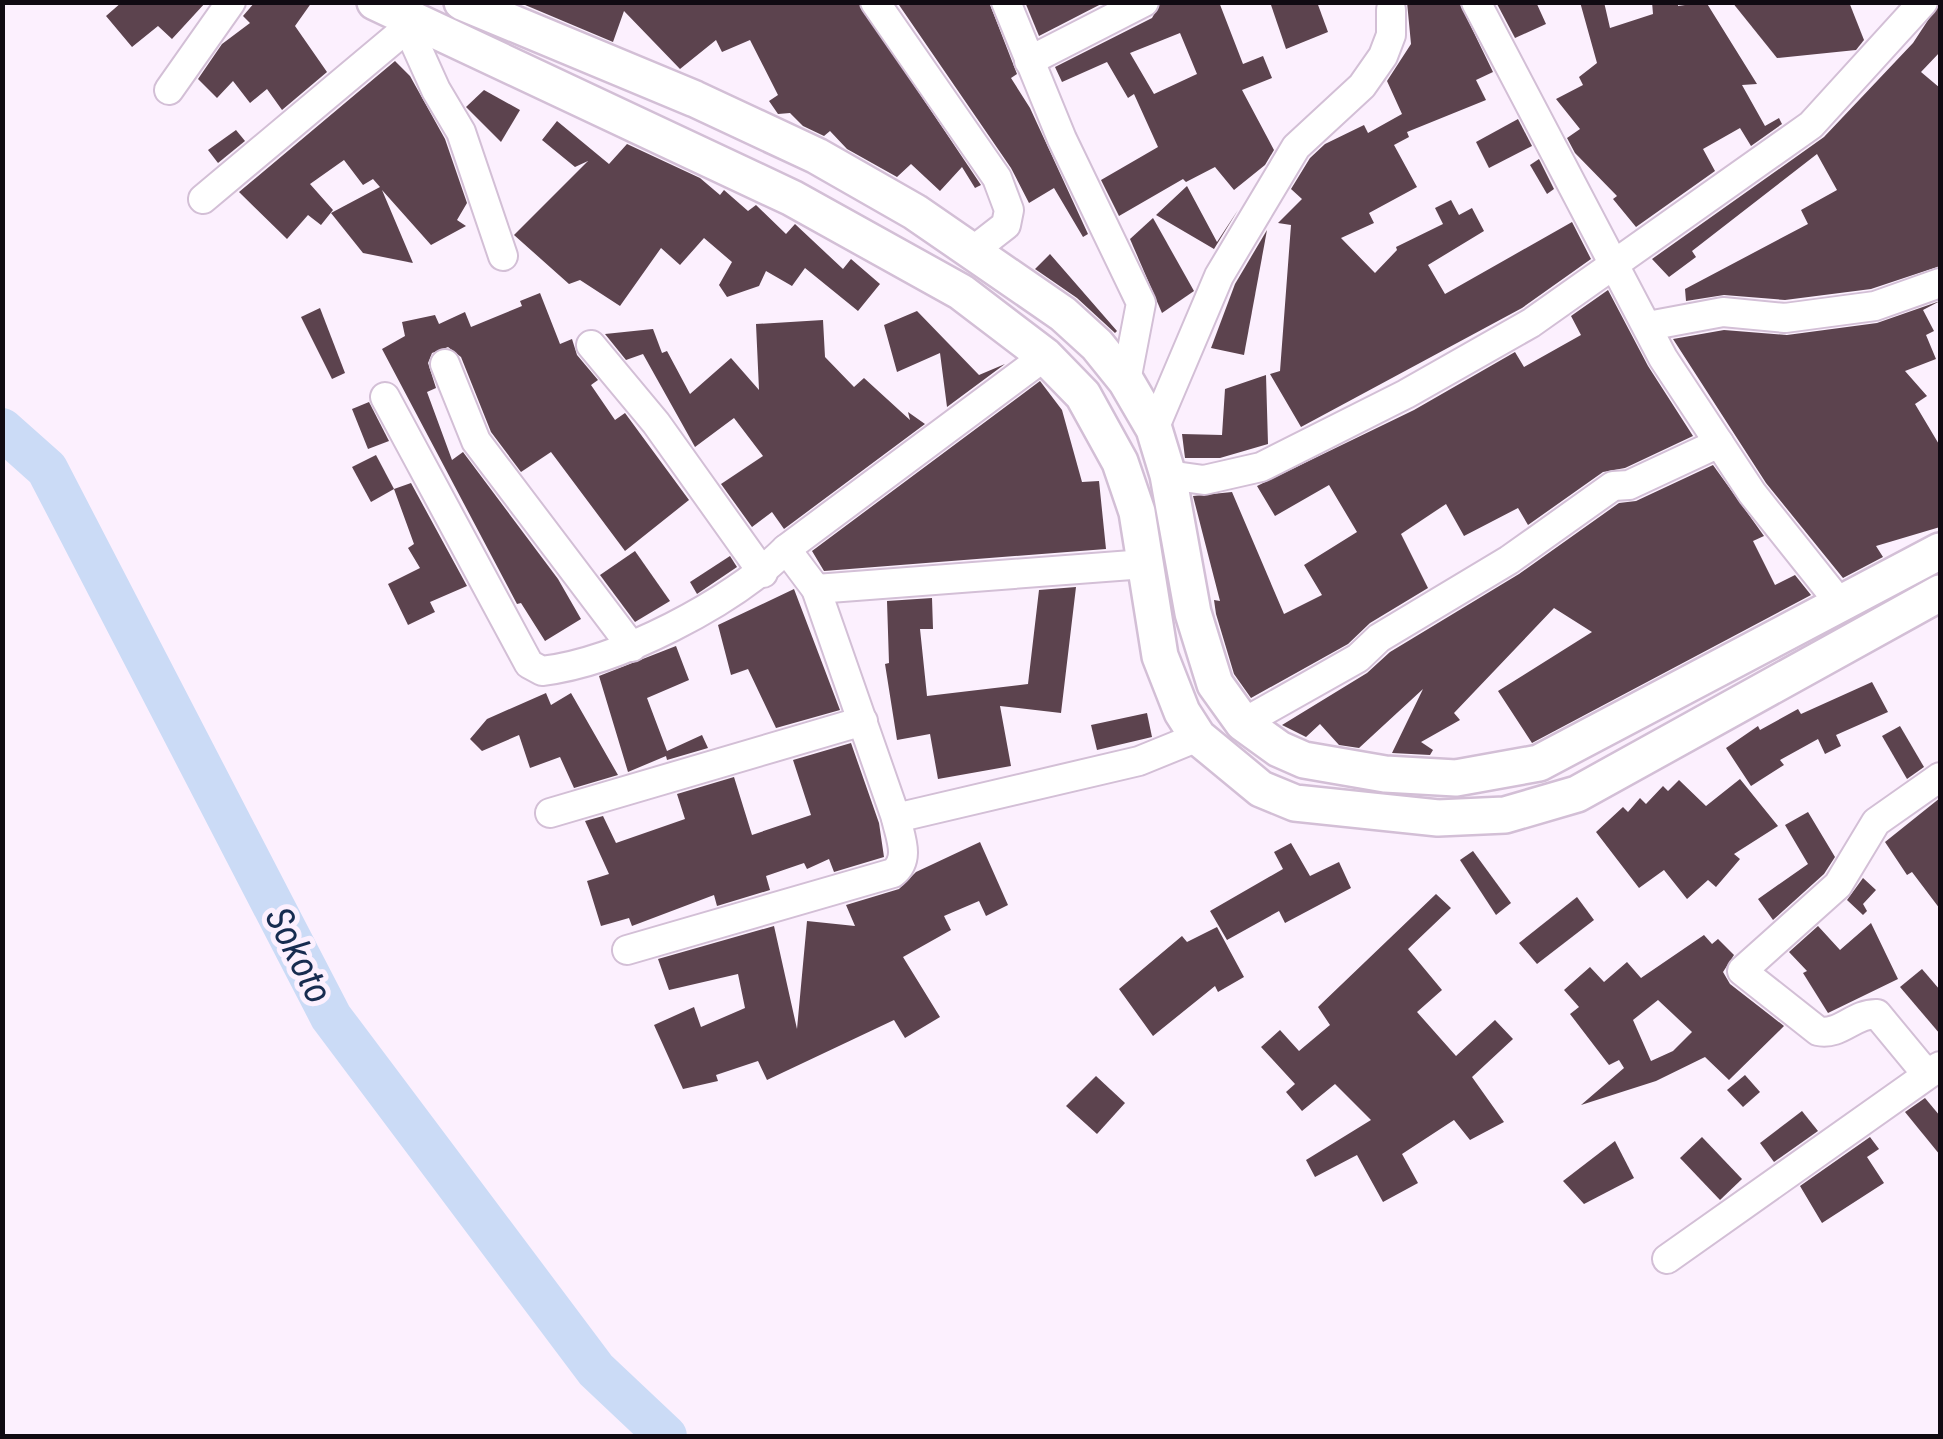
<svg xmlns="http://www.w3.org/2000/svg" width="1943" height="1439" font-family="'Roboto Condensed',sans-serif">
<style>
.lines{fill:none;stroke-linecap:round;stroke-linejoin:round}
.river{stroke:#cbdbf6;stroke-width:42}
.building{fill:#5c434e;fill-rule:evenodd}
.minor-casing{stroke:#d3bfd6;stroke-width:32}
.tertiary-casing{stroke:#d3bfd6;stroke-width:40}
.minor{stroke:#fff;stroke-width:28}
.tertiary{stroke:#fff;stroke-width:35}
.labels{text-anchor:middle;dominant-baseline:central;stroke-width:10;stroke-linejoin:round;paint-order:stroke}
.water-label{font-size:38px;font-style:italic;fill:#172c50;stroke:#fcf0fe}
</style>
<rect width="100%" height="100%" fill="#fcf0fe"/>
<g class="lines">
<polyline class="river" points="2,429 47,469 331,1017 596,1370 666,1436"/>
</g>
<g class="building">
<polygon points="122,2 206,2 172,39 158,26 132,47 106,16"/>
<polygon points="255,2 312,2 295,26 327,72 282,110 267,89 250,103 233,81 217,98 198,79 222,44 250,23 243,16"/>
<polygon points="518,2 858,2 981,185 975,188 962,167 940,191 911,164 897,177 847,149 830,131 824,136 803,126 790,113 778,114 769,101 778,95 750,40 722,52 716,40 680,69 624,11 613,42"/>
<polygon points="897,2 989,2 1017,74 1011,78 1030,108 1088,234 1083,237 1054,188 1029,203 1011,168"/>
<polygon points="1025,2 1105,2 1039,36"/>
<path d="M1161 2H1219L1243 64 1263 56 1272 78 1242 90 1274 150 1265 165 1234 190 1215 167 1186 182 1183 179 1119 216 1101 180 1158 147 1134 94 1128 98 1107 62 1062 82 1055 67 1152 18ZM1180 33 1197 74 1154 94 1130 53Z"/>
<polygon points="1270,2 1317,2 1328,32 1286,49"/>
<polygon points="1407,2 1459,2 1493,72 1476,80 1486,100 1407,132 1409,137 1394,145 1417,187 1369,213 1374,223 1341,238 1375,273 1397,250 1396,247 1443,224 1435,208 1451,200 1459,215 1472,208 1484,231 1428,265 1445,294 1572,222 1591,259 1522,308 1301,427 1270,374 1280,371 1291,225 1278,223 1302,199 1291,189 1310,158 1325,144 1364,125 1368,133 1402,114 1387,81 1411,44"/>
<polygon points="1496,2 1536,2 1546,24 1515,38"/>
<polygon points="1580,2 1604,2 1610,28 1653,14 1652,2 1678,2 1678,6 1706,2 1757,84 1742,85 1765,126 1779,118 1782,124 1751,146 1740,128 1703,149 1715,171 1636,227 1613,199 1617,196 1575,153 1567,138 1580,129 1556,99 1583,85 1579,77 1597,63"/>
<polygon points="1732,2 1849,2 1864,40 1856,50 1777,58"/>
<polygon points="1940,2 1940,52 1921,72 1940,88 1940,266 1871,289 1785,300 1724,295 1686,301 1685,289 1808,224 1801,210 1837,190 1817,154 1692,251 1696,257 1669,277 1652,259 1824,137 1913,43"/>
<polygon points="395,61 410,76 445,139 467,203 457,220 466,226 431,245 382,190 413,263 363,253 331,213 380,187 373,179 363,185 344,160 310,184 333,210 321,225 308,215 287,239 239,192"/>
<polygon points="484,90 520,110 501,142 466,107"/>
<polygon points="1518,119 1532,146 1489,168 1476,142"/>
<polygon points="557,121 609,164 627,144 700,178 720,195 724,190 748,211 756,205 786,234 795,224 843,269 851,259 880,284 858,311 805,268 792,286 766,271 759,286 727,297 719,285 732,262 704,238 680,265 661,248 620,306 580,280 569,284 514,235 588,161 575,167 542,140"/>
<polygon points="236,130 245,141 218,163 208,150"/>
<polygon points="1539,159 1554,189 1547,194 1530,165"/>
<polygon points="1187,186 1217,242 1238,210 1214,249 1156,215"/>
<polygon points="1153,218 1194,291 1162,313 1130,239"/>
<polygon points="1267,230 1244,355 1211,348 1235,284"/>
<polygon points="1050,254 1117,331 1115,333 1077,298 1035,269"/>
<polygon points="1608,290 1648,366 1693,436 1625,468 1603,472 1528,525 1518,508 1464,536 1446,504 1401,534 1428,588 1370,623 1348,644 1251,698 1234,674 1216,614 1214,600 1220,601 1193,496 1232,492 1284,614 1322,595 1304,565 1357,532 1329,485 1275,516 1257,486 1414,410 1515,352 1524,367 1581,335 1571,316"/>
<polygon points="540,293 560,344 572,339 577,355 598,380 591,385 615,420 625,413 689,500 625,551 551,452 521,472 491,432 461,357 448,347 432,353 428,363 436,388 427,392 452,460 463,452 558,579 581,619 545,641 521,603 517,604 382,349 405,336 402,322 435,315 439,324 465,312 471,327 522,306 520,301"/>
<polygon points="1940,301 1923,310 1934,331 1926,335 1936,359 1905,371 1927,396 1915,404 1940,446 1940,527 1876,546 1883,557 1843,578 1766,483 1673,339 1724,330 1787,335 1877,323"/>
<polygon points="320,308 345,373 332,379 301,317"/>
<polygon points="917,311 979,375 1005,364 947,407 940,353 897,372 884,325"/>
<polygon points="823,320 825,357 854,387 864,378 910,420 908,412 925,424 784,529 772,512 752,527 721,484 763,456 734,418 695,447 643,354 626,360 605,334 653,329 662,353 667,351 690,394 731,358 759,390 756,324"/>
<polygon points="1266,375 1268,444 1220,458 1185,458 1182,434 1222,435 1225,389"/>
<polygon points="1040,381 1062,410 1082,482 1099,481 1106,549 824,571 812,551"/>
<polygon points="369,402 389,441 368,449 352,409"/>
<polygon points="376,455 394,489 371,502 352,467"/>
<polygon points="1713,465 1764,536 1753,541 1775,585 1795,575 1811,595 1532,743 1498,691 1592,632 1554,608 1454,713 1460,720 1421,742 1433,750 1430,755 1392,753 1423,689 1359,748 1339,745 1320,724 1306,737 1282,725 1367,673 1390,652 1519,574 1619,503 1636,501"/>
<polygon points="411,483 467,586 430,602 435,612 408,625 388,584 420,568 408,548 414,544 394,489"/>
<polygon points="635,551 670,601 635,622 600,575"/>
<polygon points="730,556 737,567 697,594 690,582"/>
<polygon points="1076,587 1061,713 1000,706 1011,766 938,779 930,734 897,740 885,664 889,663 887,601 932,598 933,629 920,629 927,696 1028,684 1039,590"/>
<polygon points="794,589 840,710 776,728 748,669 731,675 718,625"/>
<polygon points="676,646 689,680 647,698 667,751 702,735 708,748 667,760 666,756 628,772 599,676"/>
<polygon points="1872,682 1888,712 1836,735 1841,746 1825,754 1818,739 1780,760 1784,765 1751,786 1726,748 1758,726 1760,730 1798,709 1801,714"/>
<polygon points="546,693 551,705 571,693 618,775 574,788 560,757 530,768 519,735 482,751 470,739 487,719"/>
<polygon points="1147,713 1152,737 1097,750 1091,725"/>
<polygon points="1900,726 1924,767 1907,779 1882,736"/>
<polygon points="851,743 879,823 884,857 834,872 829,859 807,869 804,863 766,876 770,890 717,906 714,895 632,926 629,918 601,926 587,881 609,874 585,821 603,816 616,843 685,819 677,794 734,777 752,835 811,815 793,760"/>
<polygon points="1740,779 1778,826 1734,854 1740,859 1716,887 1708,880 1687,899 1664,870 1639,888 1596,832 1623,807 1628,812 1640,798 1646,804 1663,786 1668,791 1679,780 1706,806"/>
<polygon points="1940,798 1940,909 1912,872 1907,875 1885,842"/>
<polygon points="1808,812 1835,857 1824,874 1773,920 1758,899 1808,864 1785,825"/>
<polygon points="980,842 1008,905 986,916 979,901 944,916 951,930 903,957 940,1017 905,1038 894,1020 767,1080 758,1061 716,1075 718,1081 683,1089 654,1025 694,1007 701,1027 745,1008 738,974 669,990 658,959 774,926 797,1029 807,921 855,926 846,905 899,889 916,872"/>
<polygon points="1291,843 1310,876 1339,862 1351,888 1285,923 1279,911 1227,940 1210,911 1283,869 1274,852"/>
<polygon points="1473,851 1511,903 1496,915 1460,860"/>
<polygon points="1863,878 1876,890 1863,904 1867,911 1863,915 1847,900"/>
<polygon points="1436,894 1451,908 1408,949 1442,990 1417,1012 1456,1056 1495,1020 1513,1039 1472,1077 1504,1122 1470,1140 1454,1120 1402,1154 1418,1183 1383,1202 1357,1155 1315,1177 1306,1160 1371,1120 1335,1084 1302,1111 1286,1092 1295,1084 1261,1047 1280,1030 1299,1051 1330,1025 1318,1007"/>
<polygon points="1577,897 1594,920 1537,964 1519,943"/>
<polygon points="1871,923 1898,979 1828,1013 1803,973 1807,971 1789,952 1818,926 1840,950"/>
<polygon points="1217,927 1244,977 1218,992 1215,986 1153,1036 1119,989 1182,936 1187,942"/>
<path d="M1704 935 1712 944 1718 939 1734 955 1723 972 1730 984 1784 1026 1729 1080 1705 1057 1656 1081 1581 1105 1624 1068 1619 1060 1609 1065 1570 1014 1579 1007 1564 990 1590 967 1604 982 1627 962 1641 978ZM1658 1000 1692 1032 1673 1051 1651 1061 1633 1020Z"/>
<polygon points="1922,969 1940,990 1940,1034 1900,987"/>
<polygon points="1745,1075 1760,1092 1743,1107 1727,1090"/>
<polygon points="1096,1076 1125,1103 1097,1134 1066,1106"/>
<polygon points="1925,1098 1940,1116 1940,1155 1905,1112"/>
<polygon points="1802,1111 1818,1131 1774,1162 1760,1143"/>
<polygon points="1702,1137 1742,1179 1720,1200 1680,1158"/>
<polygon points="1870,1137 1879,1149 1867,1157 1884,1183 1822,1223 1800,1186"/>
<polygon points="1615,1141 1634,1178 1584,1204 1563,1181"/>
</g>
<g class="lines">
<g class="minor-casing">
<g id="minor">
<polyline points="875,2 997,178 1009,210 1006,225 970,253"/>
<polyline points="1006,2 1062,139 1141,303 1126,381"/>
<polyline points="1476,2 1663,358 1752,493 1839,602"/>
<polyline points="408,28 436,90 461,132 503,256"/>
<polyline points="1029,61 1144,2"/>
<polyline points="169,90 231,2"/>
<polyline points="203,199 413,23"/>
<polyline points="1648,326 1723,312 1785,318 1875,306 1940,283"/>
<polyline points="591,345 656,423 763,573"/>
<polyline points="445,364 476,441 632,647"/>
<path d="M385 397 529 664 542 671C618 662 732 603 786 549L816 589 896 818C900 837 911 859 893 873L627 950"/>
<polyline points="1154,429 1219,276 1296,147 1362,86 1383,56 1391,35 1391,10"/>
<polyline points="1168,475 1204,480 1261,467 1406,394 1531,323 1811,125 1923,2"/>
<polyline points="786,549 1045,356"/>
<polyline points="816,589 1145,564"/>
<polyline points="1243,723 1358,658 1379,638 1509,560 1613,486 1629,485 1719,443"/>
<polyline points="550,813 863,721"/>
<polyline points="896,818 1139,761 1198,737"/>
<path d="M1929 1071 1920 1066 1877 1014C1854 1013 1840 1036 1818 1031L1742 971 1838 885 1876 822 1940 777"/>
<polyline points="1667,1259 1940,1066"/>
</g>
</g>
<g class="tertiary-casing">
<g id="tertiary">
<polyline points="375,2 792,198 961,292 1045,356 1083,395 1120,462 1137,512 1160,656 1182,712 1198,737 1261,789 1295,803 1438,818 1505,815 1577,794 1940,593"/>
<polyline points="462,2 695,99 817,156 915,212 1063,314 1097,345 1126,381 1154,429 1168,475 1193,613 1215,684 1243,723 1279,749 1304,760 1385,774 1456,778 1539,763 1940,551"/>
</g>
</g>
<use href="#minor" class="minor"/>
<use href="#tertiary" class="tertiary"/>
</g>
<g class="labels">
<g class="water-label">
<text transform="translate(299 955) rotate(63)">Sokoto</text>
</g>
</g>
<rect width="1943" height="1439" fill="none" stroke="#100a12" stroke-width="10"/>
</svg>
